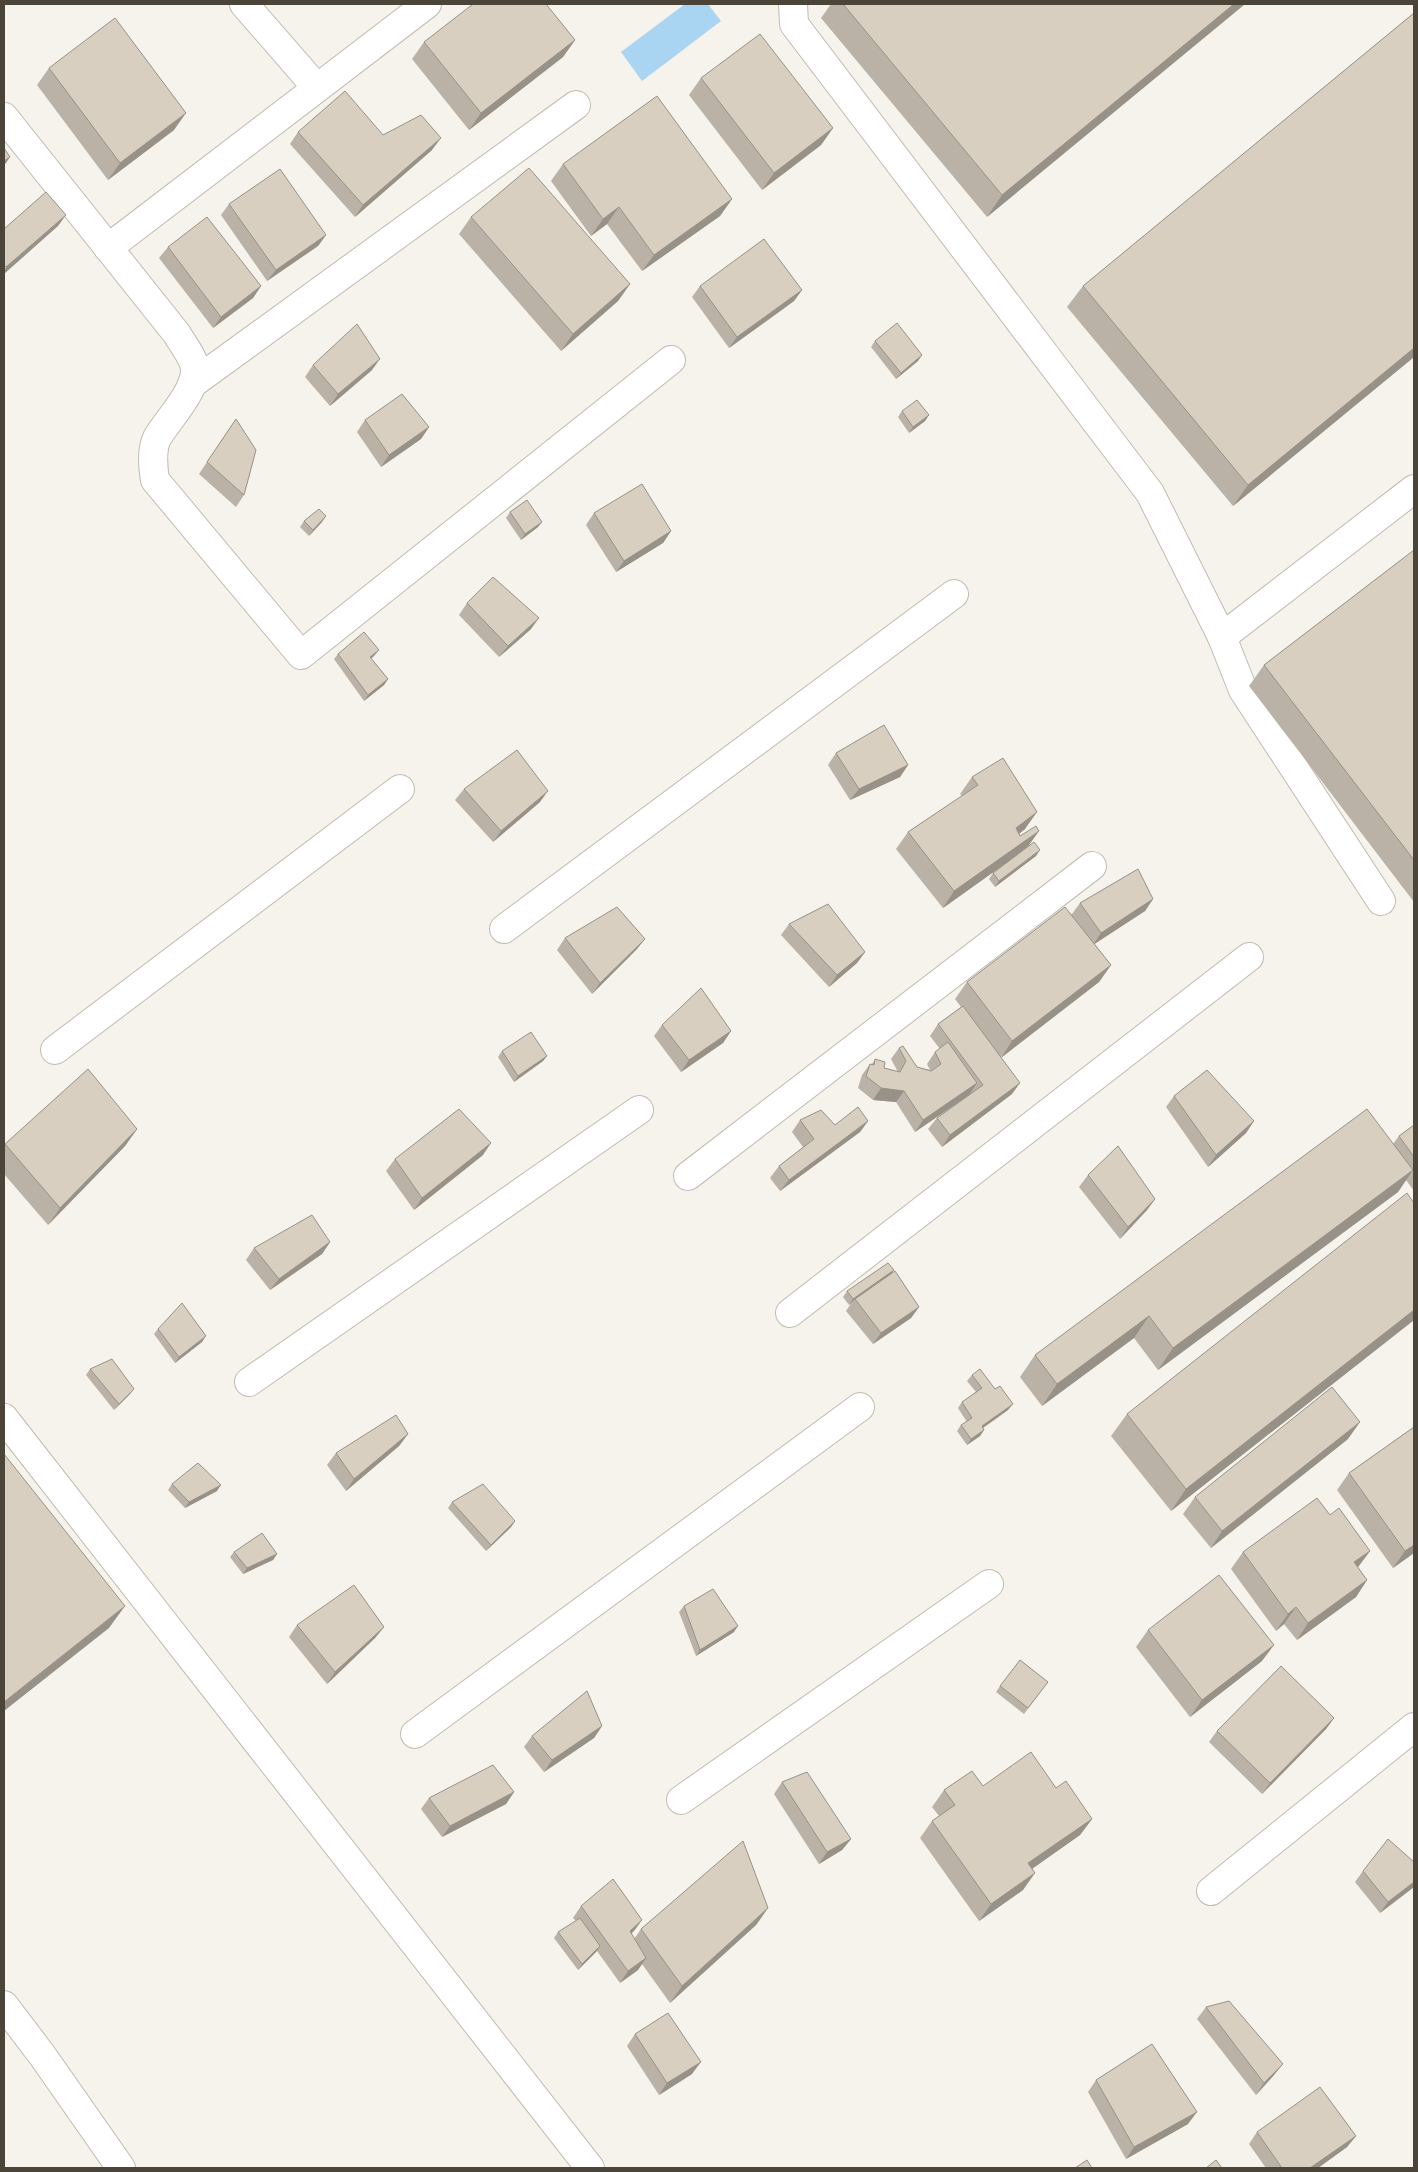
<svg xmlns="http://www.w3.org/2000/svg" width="1418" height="2172" font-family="Mulish,sans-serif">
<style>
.water{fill:#a9d4f2}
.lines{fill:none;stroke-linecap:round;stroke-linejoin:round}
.minor-casing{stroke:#c2bbae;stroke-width:30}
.minor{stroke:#fff;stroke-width:28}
.wall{fill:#bab2a6}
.shaded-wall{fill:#979187}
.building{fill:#d8cfc1;stroke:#979187}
</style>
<rect width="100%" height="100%" fill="#f6f3ec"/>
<polygon class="water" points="685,4 708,4 721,21 642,81 621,52"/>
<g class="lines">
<g class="minor-casing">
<g id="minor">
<polyline points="244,4 317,88"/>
<polyline points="793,4 794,24 1150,493 1222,637 1243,690 1381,901"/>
<path d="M4 117 177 334C182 343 191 354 194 364 201 387 167 420 157 438 151 451 153 467 155 480L301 655 671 360"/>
<polyline points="108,248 427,4"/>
<polyline points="192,384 576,105"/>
<polyline points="1222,637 1414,489"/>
<polyline points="504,929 954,594"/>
<polyline points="55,1050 400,789"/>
<polyline points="688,1176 1092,866"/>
<polyline points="790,1313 1249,957"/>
<polyline points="249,1382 639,1110"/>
<polyline points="4,1418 590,2168"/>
<polyline points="415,1734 860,1407"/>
<polyline points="681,1800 989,1584"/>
<polyline points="1211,1891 1414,1727"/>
<polyline points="4,2005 42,2055 121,2168"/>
</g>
</g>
<use href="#minor" class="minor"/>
</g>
<g class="wall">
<polygon points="831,4 1245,4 987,217 821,18"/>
<polygon points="1414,13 1414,357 1233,506 1067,307 1083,286"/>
<polygon points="575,40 563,57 469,130 412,59 424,42"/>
<polygon points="49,68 174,130 108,180 37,85"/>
<polygon points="701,78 833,128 821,145 762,190 689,95"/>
<polygon points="298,132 383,135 432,150 355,217 290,144"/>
<polygon points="563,164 732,199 720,216 642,271 607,224 591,236 551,181"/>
<polygon points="229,204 326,235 318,246 267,281 221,215"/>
<polygon points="471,217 630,284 618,301 561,351 459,234"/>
<polygon points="168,247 261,286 253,298 213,328 159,258"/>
<polygon points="700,286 802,290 794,301 729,348 692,297"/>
<polygon points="875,341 918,361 896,379 871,347"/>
<polygon points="313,365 372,370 330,406 305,377"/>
<polygon points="902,411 929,415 925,421 909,433 898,417"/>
<polygon points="236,419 244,495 236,507 199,474"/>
<polygon points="365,420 429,427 421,439 381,467 357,432"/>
<polygon points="510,512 538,527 521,540 506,518"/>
<polygon points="594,513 671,531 663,543 616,572 586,525"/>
<polygon points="304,521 322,522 309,536 300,527"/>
<polygon points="1414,550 1414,902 1249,686 1264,665"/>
<polygon points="467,603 531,629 499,657 459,615"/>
<polygon points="338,654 374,656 371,658 388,679 384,685 364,701 334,659"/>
<polygon points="836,753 908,765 900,777 850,800 828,765"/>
<polygon points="972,777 1025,829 1019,834 1020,836 1029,846 1036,856 995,887 989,879 993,873 1009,861 943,908 896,849 908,832 962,796 960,794"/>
<polygon points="464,789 540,802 493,842 455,800"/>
<polygon points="1153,899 1145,911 1094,944 1111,965 1099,982 1001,1057 1012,1094 942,1147 928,1129 937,1118 963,1099 915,1132 896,1102 873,1100 858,1088 862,1075 870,1064 872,1064 875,1059 884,1068 898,1072 891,1059 899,1048 917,1067 930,1070 927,1064 935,1052 940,1049 930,1036 938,1024 961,1007 955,999 967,982 1072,914 1080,903"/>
<polygon points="789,924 865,952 857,963 829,987 781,935"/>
<polygon points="565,938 645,939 636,950 592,994 557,950"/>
<polygon points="662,1025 731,1031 723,1043 681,1072 654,1036"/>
<polygon points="502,1051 547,1056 543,1061 514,1082 498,1057"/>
<polygon points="1174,1096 1254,1121 1246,1133 1208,1167 1166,1107"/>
<polygon points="800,1120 835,1125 868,1121 860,1132 780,1191 770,1178 779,1166 803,1147 792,1132"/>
<polygon points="1414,1125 1414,1191 1406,1180 1398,1192 1158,1370 1134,1338 1042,1406 1020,1377 1035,1355 1393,1144 1399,1136"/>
<polygon points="137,1129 125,1146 48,1225 4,1174 4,1146 5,1144"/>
<polygon points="483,1155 414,1210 386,1171 395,1159"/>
<polygon points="1088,1175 1155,1199 1147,1210 1120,1239 1079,1187"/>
<polygon points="1414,1203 1414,1320 1171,1511 1111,1436 1127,1414"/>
<polygon points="330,1242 322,1254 270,1290 246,1260 254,1248"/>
<polygon points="894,1270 890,1274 919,1307 911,1318 873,1344 846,1311 852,1302 849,1305 843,1297 847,1291"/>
<polygon points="158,1329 202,1342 175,1363 154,1334"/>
<polygon points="90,1369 134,1389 129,1395 114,1410 86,1375"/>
<polygon points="972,1375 1008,1410 983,1428 984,1430 980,1436 967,1445 957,1431 961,1425 967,1422 958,1408 962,1402 976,1392 967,1381"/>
<polygon points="1414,1427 1414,1553 1393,1568 1337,1490 1349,1473"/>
<polygon points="408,1434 399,1446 346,1491 327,1465 336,1453"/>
<polygon points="1348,1439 1211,1548 1183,1514 1195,1497"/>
<polygon points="172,1484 217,1491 185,1508 168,1490"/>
<polygon points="452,1502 515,1521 511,1527 486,1551 448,1508"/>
<polygon points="1330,1515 1370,1551 1358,1567 1367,1580 1356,1597 1297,1640 1284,1624 1276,1631 1231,1569 1243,1552"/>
<polygon points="234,1552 277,1554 273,1560 243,1574 230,1557"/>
<polygon points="684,1606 734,1632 696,1656 679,1612"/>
<polygon points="297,1625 384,1627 375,1638 327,1684 289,1637"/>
<polygon points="1148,1630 1262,1661 1190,1717 1136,1647"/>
<polygon points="1048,1682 1024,1714 996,1692 1000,1686"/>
<polygon points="1334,1718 1326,1729 1262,1794 1209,1742 1217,1731"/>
<polygon points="602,1726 594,1738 544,1772 524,1747 532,1736"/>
<polygon points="782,1782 851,1839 842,1850 819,1864 774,1794"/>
<polygon points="983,1786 1056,1788 1092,1819 1080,1835 1032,1869 1023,1890 979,1921 920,1838 932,1821 939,1816 932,1807 944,1790"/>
<polygon points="514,1792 506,1804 442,1837 421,1809 429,1798"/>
<polygon points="1414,1862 1414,1887 1380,1913 1355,1882 1363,1871"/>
<polygon points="581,1906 642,1920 631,1934 634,1939 641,1929 768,1908 756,1925 670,2003 642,1964 638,1970 620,1983 597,1951 578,1970 554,1938 558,1932 576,1921 573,1918"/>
<polygon points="1206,2007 1274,2075 1256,2095 1197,2019"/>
<polygon points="635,2034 692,2074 659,2095 627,2046"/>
<polygon points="1096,2080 1188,2124 1126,2159 1088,2092"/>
<polygon points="1257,2132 1356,2136 1347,2147 1318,2168 1266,2168 1249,2144"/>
</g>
<g class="shaded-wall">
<polygon points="1234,4 1245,4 987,217 1002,195"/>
<polygon points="575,40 563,57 469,130 481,113"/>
<polygon points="186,113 174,130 108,180 120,163"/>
<polygon points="833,128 821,145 762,190 774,173"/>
<polygon points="441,138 432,150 355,217 363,205"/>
<polygon points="10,157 4,166 4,161"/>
<polygon points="732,199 720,216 642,271 654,255"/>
<polygon points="619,207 607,224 591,236 603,219"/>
<polygon points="66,215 58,226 4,274 4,271 6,267"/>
<polygon points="326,235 318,246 267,281 276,270"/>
<polygon points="630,284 618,301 561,351 573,334"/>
<polygon points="261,286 253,298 213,328 221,317"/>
<polygon points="802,290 794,301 729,348 737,337"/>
<polygon points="1414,348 1414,357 1233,506 1248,485"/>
<polygon points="922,355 918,361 896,379 901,373"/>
<polygon points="380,359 372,370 330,406 338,394"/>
<polygon points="929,415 925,421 909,433 913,427"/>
<polygon points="429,427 421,439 381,467 389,455"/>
<polygon points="326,516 322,522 309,536 313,530"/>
<polygon points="542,522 538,527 521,540 525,534"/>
<polygon points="671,531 663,543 616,572 624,561"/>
<polygon points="539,618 531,629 499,657 508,646"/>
<polygon points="379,650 374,656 366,663 370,657"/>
<polygon points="388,679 384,685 364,701 368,695"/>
<polygon points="908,765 900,777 850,800 859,789"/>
<polygon points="548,791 540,802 493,842 501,831"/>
<polygon points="1037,812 1025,829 1005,845 1016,828"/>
<polygon points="1039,831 1027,848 943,908 954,891"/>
<polygon points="1040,850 1036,856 995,887 999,881"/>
<polygon points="1153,899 1145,911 1093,945 1101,933"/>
<polygon points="645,939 636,950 592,994 600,983"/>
<polygon points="865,952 857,963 829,987 837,975"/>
<polygon points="1111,965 1099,982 1001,1058 1012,1041"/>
<polygon points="731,1031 723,1043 681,1072 689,1060"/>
<polygon points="547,1056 543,1061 514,1082 518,1076"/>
<polygon points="977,1083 969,1095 915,1132 923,1120"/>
<polygon points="1020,1083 1012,1094 942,1147 950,1135"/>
<polygon points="881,1088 904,1091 896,1102 873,1100"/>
<polygon points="868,1121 860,1132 780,1191 789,1180"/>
<polygon points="1254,1121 1246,1133 1208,1167 1216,1155"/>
<polygon points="137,1129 125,1146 48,1225 60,1208"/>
<polygon points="491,1143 483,1155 414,1210 422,1198"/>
<polygon points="1413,1170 1398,1192 1158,1370 1173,1348"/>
<polygon points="1155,1199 1147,1210 1120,1239 1128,1227"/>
<polygon points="330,1242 322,1254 270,1290 279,1279"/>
<polygon points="894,1270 889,1276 855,1299 849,1305 853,1299"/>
<polygon points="919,1307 911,1318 873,1344 881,1333"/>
<polygon points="1414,1310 1414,1320 1171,1511 1186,1489"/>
<polygon points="1149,1316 1134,1338 1042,1406 1057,1384"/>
<polygon points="206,1336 202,1342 175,1363 179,1357"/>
<polygon points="134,1389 129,1395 114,1410 119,1404"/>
<polygon points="1013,1404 1008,1410 977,1432 982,1426"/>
<polygon points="1360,1422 1348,1439 1211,1548 1222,1531"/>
<polygon points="984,1430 980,1436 967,1445 971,1439"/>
<polygon points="408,1434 399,1446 346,1491 354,1479"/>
<polygon points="221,1485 217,1491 185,1508 189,1502"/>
<polygon points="515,1521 511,1527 486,1551 491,1545"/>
<polygon points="1414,1545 1414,1553 1393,1568 1405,1551"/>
<polygon points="1370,1551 1358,1567 1354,1562"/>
<polygon points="277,1554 273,1560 243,1574 247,1568"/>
<polygon points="1367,1580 1356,1597 1297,1640 1308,1623"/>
<polygon points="125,1606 109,1628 4,1711 4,1702"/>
<polygon points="1296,1607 1284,1624 1276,1631 1288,1614"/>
<polygon points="738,1626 734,1632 696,1656 700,1650"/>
<polygon points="384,1627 375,1638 327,1684 335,1672"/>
<polygon points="1274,1645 1262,1661 1190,1717 1202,1700"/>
<polygon points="1334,1718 1326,1729 1262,1794 1270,1783"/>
<polygon points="602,1726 594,1738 544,1772 552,1760"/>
<polygon points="514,1792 506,1804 442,1837 450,1826"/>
<polygon points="1092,1819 1080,1835 1016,1880 1028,1863"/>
<polygon points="851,1839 842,1850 819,1864 827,1852"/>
<polygon points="1035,1873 1023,1890 979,1921 991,1904"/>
<polygon points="1414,1882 1414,1887 1380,1913 1388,1902"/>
<polygon points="768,1908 756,1925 670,2003 682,1986"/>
<polygon points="642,1920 634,1931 621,1943 630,1931"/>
<polygon points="600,1946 596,1952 578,1970 582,1964"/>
<polygon points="646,1958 638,1970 620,1983 628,1971"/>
<polygon points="701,2062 692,2074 659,2095 667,2083"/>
<polygon points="1283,2064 1274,2075 1256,2095 1264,2083"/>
<polygon points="1197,2112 1188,2124 1126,2159 1134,2147"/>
<polygon points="1356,2136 1347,2147 1318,2168 1310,2168"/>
</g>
<g class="building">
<polygon points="473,4 546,4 575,40 481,113 424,42"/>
<polygon points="843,4 1234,4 1002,195"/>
<polygon points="1414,13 1414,348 1248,485 1083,286"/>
<polygon points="115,18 186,113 120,163 49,68"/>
<polygon points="760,34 833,128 774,173 701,78"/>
<polygon points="345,91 383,135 421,115 441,138 363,205 298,132"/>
<polygon points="657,96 732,199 654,255 619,207 603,219 563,164"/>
<polygon points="4,148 10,157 4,161"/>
<polygon points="529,168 630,284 573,334 471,217"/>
<polygon points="280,169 326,235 276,270 229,204"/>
<polygon points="46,192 66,215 6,267 4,265 4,229"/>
<polygon points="207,217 261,286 221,317 168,247"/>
<polygon points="764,239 802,290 737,337 700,286"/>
<polygon points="897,323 922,355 901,373 875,341"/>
<polygon points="357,324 380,359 338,394 313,365"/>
<polygon points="402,394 429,427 389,455 365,420"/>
<polygon points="917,400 929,415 913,427 902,411"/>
<polygon points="236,419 256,450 244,495 207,462"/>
<polygon points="642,484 671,531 624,561 594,513"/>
<polygon points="527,500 542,522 525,534 510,512"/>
<polygon points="319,509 326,516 313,530 304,521"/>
<polygon points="1414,550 1414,860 1264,665"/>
<polygon points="493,577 539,618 508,646 467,603"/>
<polygon points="364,632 379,650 370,657 388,679 368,695 338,654"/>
<polygon points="884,725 908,765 859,789 836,753"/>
<polygon points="517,750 548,791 501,831 464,789"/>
<polygon points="1003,758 1037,812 1016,828 1020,836 1036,826 1039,831 954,891 908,832 978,785 972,777"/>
<polygon points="1034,842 1040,850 999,881 993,873"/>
<polygon points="1138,869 1153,899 1101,933 1080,903"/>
<polygon points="828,904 865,952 837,975 789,924"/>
<polygon points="617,907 645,939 600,983 565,938"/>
<polygon points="1065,907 1111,965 1012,1041 967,982"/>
<polygon points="701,988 731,1031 689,1060 662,1025"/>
<polygon points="963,1006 1020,1083 950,1135 937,1118 983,1085 938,1024"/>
<polygon points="531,1032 547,1056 518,1076 502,1051"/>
<polygon points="948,1042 977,1083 923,1120 904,1091 881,1088 866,1076 870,1064 874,1065 875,1059 885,1062 884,1068 900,1072 906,1061 899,1048 903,1046 917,1067 931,1071 941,1064 935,1052"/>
<polygon points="88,1069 137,1129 60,1208 5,1144"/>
<polygon points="1207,1070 1254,1121 1216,1155 1174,1096"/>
<polygon points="858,1107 868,1121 789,1180 779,1166 814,1139 800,1120 821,1110 835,1125"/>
<polygon points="459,1109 491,1143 422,1198 395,1159"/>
<polygon points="1367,1109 1413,1170 1173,1348 1149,1316 1057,1384 1035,1355"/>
<polygon points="1414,1125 1414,1157 1399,1136"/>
<polygon points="1118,1146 1155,1199 1128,1227 1088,1175"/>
<polygon points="1407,1193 1414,1203 1414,1310 1186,1489 1127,1414"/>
<polygon points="312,1215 330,1242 279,1279 254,1248"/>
<polygon points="888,1263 894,1270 853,1299 847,1291"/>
<polygon points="895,1271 919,1307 881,1333 855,1299"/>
<polygon points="182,1303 206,1336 179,1357 158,1329"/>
<polygon points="112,1359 134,1389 119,1404 90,1369"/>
<polygon points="980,1369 995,1389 1000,1386 1013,1404 982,1426 984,1430 971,1439 961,1425 972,1418 962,1402 982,1388 972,1375"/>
<polygon points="1332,1387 1360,1422 1222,1531 1195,1497"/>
<polygon points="396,1415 408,1434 354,1479 336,1453"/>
<polygon points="1414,1427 1414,1545 1405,1551 1349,1473"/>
<polygon points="4,1454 125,1606 4,1702"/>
<polygon points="198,1463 221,1485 189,1502 172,1484"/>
<polygon points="483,1484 515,1521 491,1545 452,1502"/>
<polygon points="1317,1498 1330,1515 1339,1508 1370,1551 1354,1562 1367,1580 1308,1623 1296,1607 1288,1614 1243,1552"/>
<polygon points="262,1533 277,1554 247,1568 234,1552"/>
<polygon points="1219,1575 1274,1645 1202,1700 1148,1630"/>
<polygon points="354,1585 384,1627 335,1672 297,1625"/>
<polygon points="713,1589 738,1626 700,1650 684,1606"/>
<polygon points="1020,1660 1048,1682 1028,1708 1000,1686"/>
<polygon points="1281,1666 1334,1718 1270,1783 1217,1731"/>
<polygon points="587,1691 602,1726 552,1760 532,1736"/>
<polygon points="1031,1752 1056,1788 1066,1781 1092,1819 1028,1863 1035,1873 991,1904 932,1821 955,1805 944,1790 972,1771 983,1786"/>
<polygon points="493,1765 514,1792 450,1826 429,1798"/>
<polygon points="807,1772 851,1839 827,1852 782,1782"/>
<polygon points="1388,1839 1414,1862 1414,1882 1388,1902 1363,1871"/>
<polygon points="743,1841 768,1908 682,1986 641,1929"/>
<polygon points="613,1879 642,1920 630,1931 646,1958 628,1971 581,1906"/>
<polygon points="580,1918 600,1946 582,1964 558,1932"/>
<polygon points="1229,2001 1283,2064 1264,2083 1206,2007"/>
<polygon points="668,2013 701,2062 667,2083 635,2034"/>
<polygon points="1152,2044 1197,2112 1134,2147 1096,2080"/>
<polygon points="1320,2087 1356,2136 1310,2168 1282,2168 1257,2132"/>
<polygon points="1087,2160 1092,2168 1075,2168"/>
<polygon points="1216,2160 1222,2168 1206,2168"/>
</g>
<rect width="1418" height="2172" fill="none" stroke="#4b4439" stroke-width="10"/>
</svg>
